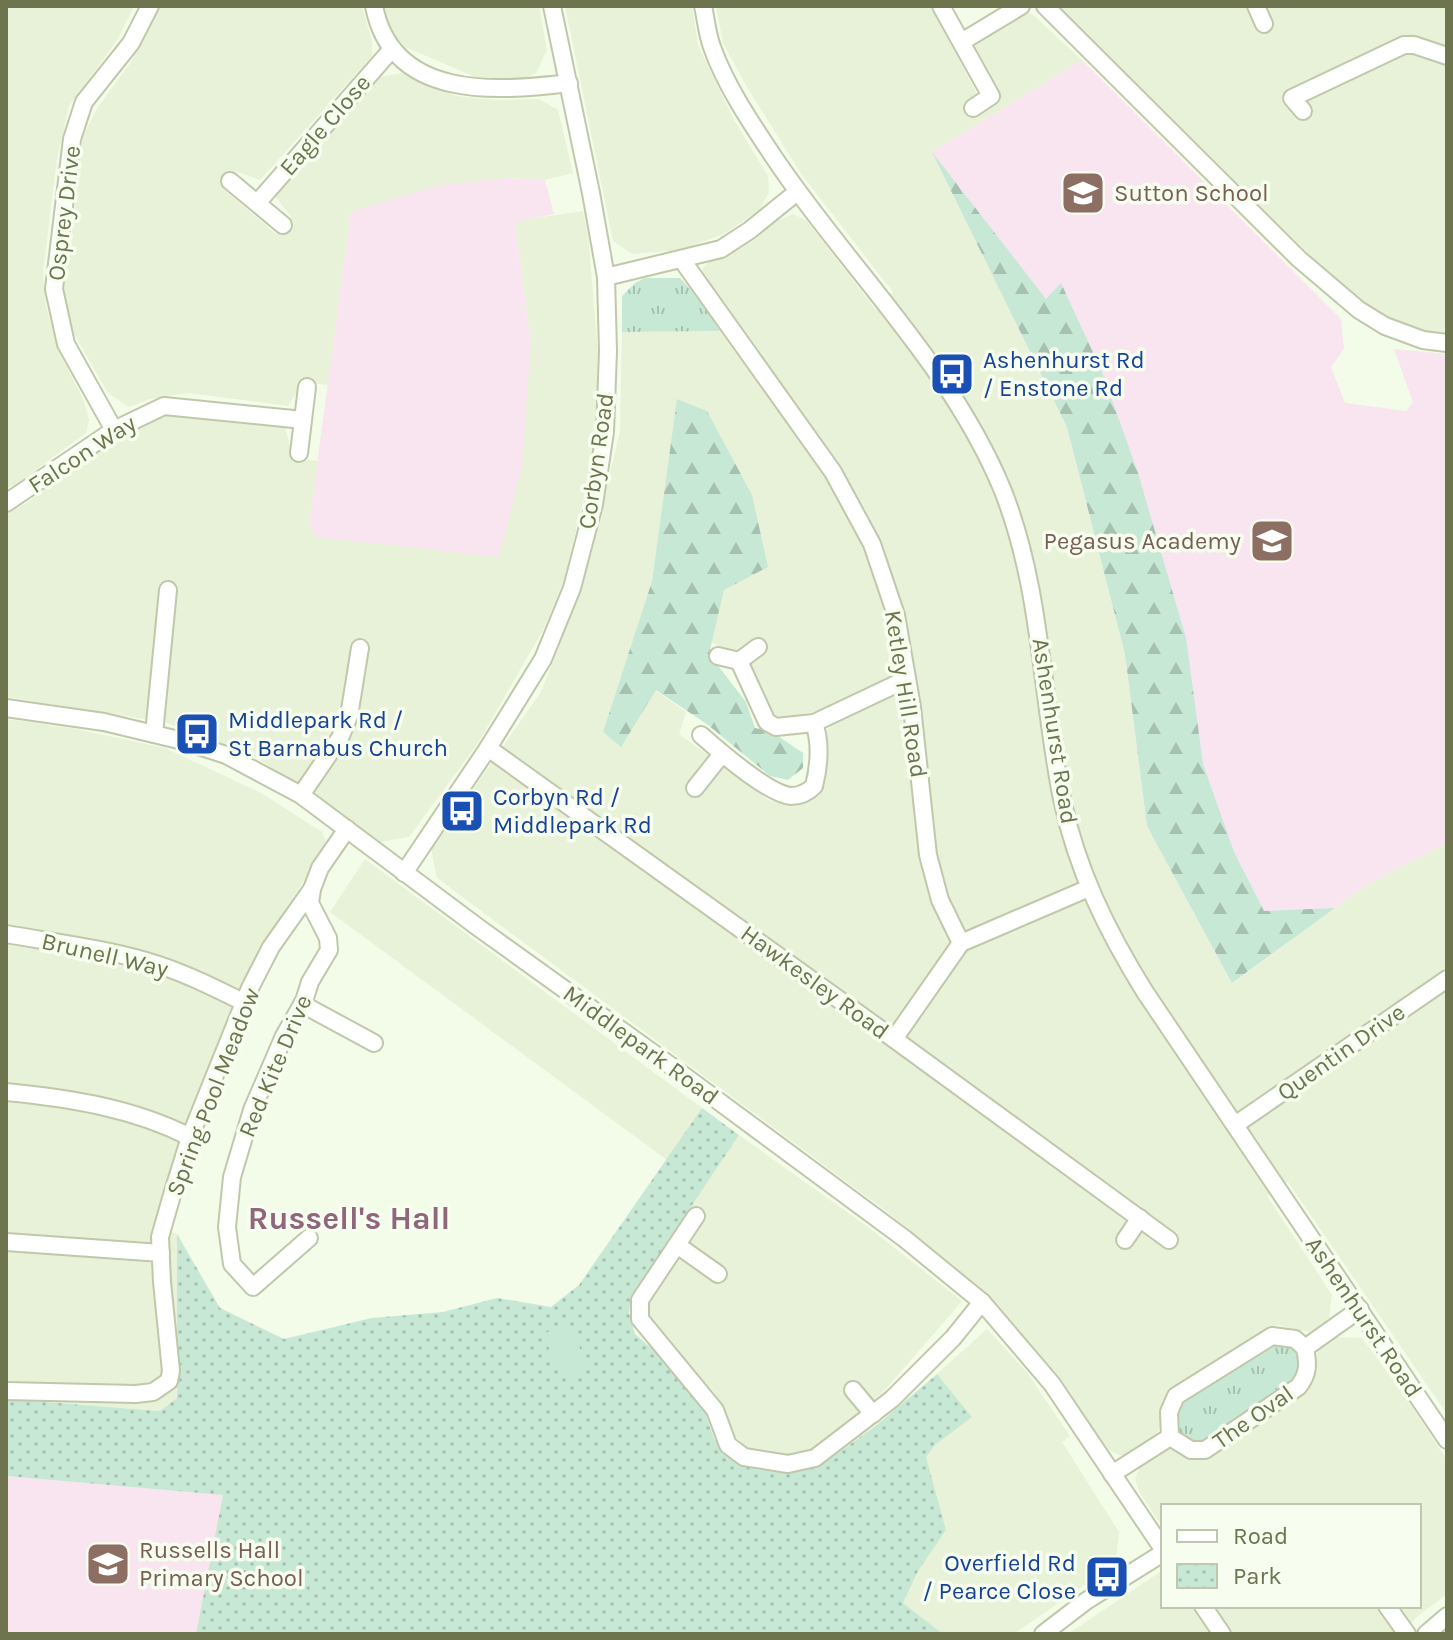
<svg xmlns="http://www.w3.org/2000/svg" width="1453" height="1640" font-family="Karla,sans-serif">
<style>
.residential{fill:#e8f2d8;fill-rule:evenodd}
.education{fill:#f8e5ef}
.grass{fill:url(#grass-tufts)}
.forest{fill:url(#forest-firs)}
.park{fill:url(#park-dots)}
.pitch{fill:#c8e8d6}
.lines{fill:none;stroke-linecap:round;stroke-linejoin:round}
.minor-casing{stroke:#c0c8aa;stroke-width:20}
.minor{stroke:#fff;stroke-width:16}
.labels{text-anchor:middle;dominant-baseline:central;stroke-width:7;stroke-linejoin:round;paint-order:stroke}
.street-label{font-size:24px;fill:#6d744e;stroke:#f7feef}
.education-label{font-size:24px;fill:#785e54;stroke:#f7feef;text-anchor:start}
.transit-label{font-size:24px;fill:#164399;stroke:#f7feef;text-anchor:start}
.district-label{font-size:32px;font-weight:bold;fill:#8f667b;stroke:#f7feef}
</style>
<defs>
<pattern id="grass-tufts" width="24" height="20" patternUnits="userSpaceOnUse" patternTransform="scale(2)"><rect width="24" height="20" fill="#c8e8d6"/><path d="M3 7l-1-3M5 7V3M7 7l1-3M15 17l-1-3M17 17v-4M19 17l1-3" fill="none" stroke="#a7c1b0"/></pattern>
<pattern id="forest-firs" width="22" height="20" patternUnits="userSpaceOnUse" patternTransform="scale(2)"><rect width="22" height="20" fill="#c8e8d6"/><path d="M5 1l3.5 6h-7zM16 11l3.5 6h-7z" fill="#a7c1b0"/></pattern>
<pattern id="park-dots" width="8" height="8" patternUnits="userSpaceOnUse" patternTransform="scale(2)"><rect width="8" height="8" fill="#c8e8d6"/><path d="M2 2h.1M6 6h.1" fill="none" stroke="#a7c1b0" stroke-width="1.8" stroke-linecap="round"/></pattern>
</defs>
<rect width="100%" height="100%" fill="#f3fbe9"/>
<g class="residential">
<polygon points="6,6 134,6 118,39 69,106 57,159 43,273 46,306 58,350 84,401 89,420 86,433 15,485 6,488"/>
<polygon points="161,6 362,6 372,42 372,56 260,180 235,171 223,189 276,234 291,217 275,196 379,77 402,73 456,96 496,100 539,99 558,110 573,173 545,180 508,178 351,212 328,385 303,382 288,406 188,393 150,399 129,407 108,393 74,334 64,292 83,136 98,107 131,62"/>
<polygon points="384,6 539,6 547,50 536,73 525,78 499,81 473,76 405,47 388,28"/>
<polygon points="565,6 692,6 698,45 734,120 768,176 769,192 759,210 724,234 680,250 632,254 613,241"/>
<path d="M716 6H932L977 94 966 103 972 117 997 102 998 98 970 46 1027 13 1032 14 1082 60 932 152 1067 427 1125 654 1147 826 1233 983 1368 884 1447 843V1414L1288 1182 1267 1196 1332 1295 1329 1319 1309 1332 1278 1325 1267 1328 1170 1390 1163 1402 1160 1427 1156 1434 1129 1455H1119L1106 1448 1059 1376 977 1285 886 1211 437 878 431 849 541 692 580 593 620 432 622 332 740 331 703 277V267L711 260 737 251 775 221 793 214 806 220 876 310 893 292 802 175 747 87 723 43ZM678 399 724 590 711 642 734 654 756 641 747 671 767 712 781 722 837 704 840 719 824 732 826 779 814 798 800 802 770 801 679 734 686 712 655 690 603 733 652 581Z"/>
<polygon points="1057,6 1447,6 1447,334 1434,334 1399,322 1361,304 1242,190"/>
<polygon points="583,211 589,243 598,356 596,436 583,503 563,582 544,628 478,743 409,837 380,842 255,757 164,722 6,697 6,513 25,504 88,457 133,428 162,415 204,417 285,427 293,458 318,461 309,524 531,343 515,221"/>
<polygon points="6,719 71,728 165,748 263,794 322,832 327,844 264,943 154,1226 177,1234 177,1398 160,1411 6,1399"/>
<polygon points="365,859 702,1108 667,1160 330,912"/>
<polygon points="739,1135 868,1227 962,1301 885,1390 813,1450 793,1455 749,1450 736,1437 714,1392 647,1318 645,1308 650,1295 677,1256 722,1269 689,1242 705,1219 690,1207"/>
<polygon points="987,1329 1026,1371 1070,1436 1062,1442 1119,1532 1117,1553 1109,1568 1014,1634 943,1634 903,1603 918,1571 946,1530 925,1457 935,1445 971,1417 937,1374"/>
<polygon points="1335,1337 1362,1338 1403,1393 1447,1460 1447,1594 1418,1616 1401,1634 1068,1634 1163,1570 1163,1606 1419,1606 1419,1506 1163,1506 1163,1528 1140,1493 1135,1479 1140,1467 1167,1447 1198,1457 1206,1455 1305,1392 1311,1384 1318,1348"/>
</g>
<g class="education">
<polygon points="1082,60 1341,319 1344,349 1331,367 1345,403 1406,411 1413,402 1394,349 1447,354 1447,843 1368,884 1232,983 1147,826 1125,654 1067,427 932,152"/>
<polygon points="508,178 545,180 554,214 515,222 531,343 522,465 499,557 316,537 309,524 351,212 438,185"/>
<polygon points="6,1476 224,1495 196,1634 6,1634"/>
</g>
<g class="grass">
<polygon points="645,278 680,278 701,300 720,331 622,332 622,296 635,283"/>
<path d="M1274 1340C1294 1346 1310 1361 1293 1382L1204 1443C1178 1446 1168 1419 1183 1400Z"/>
</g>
<g class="forest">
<polygon points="932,152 1046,299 1061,283 1102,372 1138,473 1186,638 1203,764 1234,852 1264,911 1335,908 1232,983 1147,826 1125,654 1067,427"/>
<polygon points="677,399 707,411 752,495 768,567 724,590 709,654 746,702 755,728 772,732 803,753 803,768 788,780 770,776 708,725 656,690 621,747 603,732 652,581"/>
</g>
<polygon class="park" points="702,1108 739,1135 631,1296 629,1313 635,1334 658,1354 703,1407 714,1438 727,1457 742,1465 761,1470 789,1471 819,1467 878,1424 937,1374 972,1417 935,1445 926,1457 946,1530 918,1571 903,1603 943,1634 196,1634 223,1495 6,1476 6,1399 160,1411 177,1398 177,1234 220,1308 284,1339 372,1318 443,1312 497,1298 551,1307 579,1285"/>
<polygon class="pitch" points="566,1322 590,1367 566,1380 542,1335"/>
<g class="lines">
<g class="minor-casing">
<g id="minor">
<path d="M374 6C392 100 496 92 569 83"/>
<path d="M703 6C706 19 707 34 712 47 725 84 749 120 771 153 846 266 951 364 1003 491 1042 590 1041 696 1062 799 1077 870 1107 931 1145 992L1447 1440"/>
<polyline points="941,6 991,96 973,108"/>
<polyline points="1045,6 1299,259 1359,310 1385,326 1423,340 1447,343"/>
<polyline points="1256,6 1264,24"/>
<polyline points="963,41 1021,6"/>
<polyline points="1303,111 1292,98 1404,45 1414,45 1447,56"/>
<polyline points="230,181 283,225"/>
<polyline points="258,202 392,49"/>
<polyline points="682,260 833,472 872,544 896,615 912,707 928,855 940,900 961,943"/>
<polyline points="606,277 721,249 750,230 797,192"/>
<polyline points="114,430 66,344 54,289 72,139 84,102 131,43 150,6"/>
<polyline points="299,453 307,387"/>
<polyline points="6,503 114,430 164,406 303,420"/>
<polyline points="718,656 739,661 758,647"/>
<polyline points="739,661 767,722 776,727 814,723"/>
<polyline points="6,708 104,722 183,741 226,755 301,795 479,928 667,1063 905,1239 982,1302 1052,1384 1163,1549"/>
<polyline points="154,734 168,590"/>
<path d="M701 735C719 751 770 795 791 796 801 796 808 792 814 786 819 766 821 743 814 723L907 679"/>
<polyline points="488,748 894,1039 1169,1240"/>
<polyline points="695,788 722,754"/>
<polyline points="301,795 340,738 349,716 360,648"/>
<polyline points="404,873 488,748 543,659 572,588 594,504 605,432 608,351 606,277 591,193 552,6"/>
<path d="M6 934C57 943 110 949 159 965 189 975 217 989 245 1003"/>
<polyline points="302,1004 374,1043"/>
<polyline points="894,1039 961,943 1089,888"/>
<path d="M6 1092C69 1098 133 1108 190 1137"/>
<polyline points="1235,1125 1447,979"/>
<polyline points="696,1216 640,1300 640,1319 715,1410 728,1445 744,1457 788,1464 815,1458 892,1399 953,1338 982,1302"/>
<polyline points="309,1238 253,1287 232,1264 227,1227 232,1177 252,1110 284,1036 304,1001 310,982 329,950 328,938 310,903 312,889 320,868 347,829"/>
<polyline points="1125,1240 1140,1218"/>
<polyline points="6,1242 161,1253"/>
<polyline points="677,1245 718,1274"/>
<polyline points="853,1390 873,1414"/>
<polyline points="6,1391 136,1394 153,1392 169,1381 171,1371 162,1282 160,1237 172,1195 190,1137 250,988 271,947 312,889"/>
<path d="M1170 1437 1191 1450H1205L1298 1387C1309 1374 1308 1363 1305 1348"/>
<polyline points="1112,1474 1170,1437 1169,1412 1176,1396 1272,1336 1295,1339 1305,1348 1360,1309"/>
<polyline points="1203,1606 1222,1634"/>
<polyline points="1387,1606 1407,1634"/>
<polyline points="1043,1634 1086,1601 1163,1553"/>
<polyline points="1426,1634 1447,1616"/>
</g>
</g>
<use href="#minor" class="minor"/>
</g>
<defs>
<g id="school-square" transform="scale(2.3)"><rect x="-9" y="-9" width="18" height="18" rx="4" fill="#8d6e63" stroke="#f7feef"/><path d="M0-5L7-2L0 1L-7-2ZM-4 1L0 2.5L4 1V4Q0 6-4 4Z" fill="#fff"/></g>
<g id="bus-square" transform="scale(2.3)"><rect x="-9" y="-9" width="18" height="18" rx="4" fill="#1a4fb4" stroke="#f7feef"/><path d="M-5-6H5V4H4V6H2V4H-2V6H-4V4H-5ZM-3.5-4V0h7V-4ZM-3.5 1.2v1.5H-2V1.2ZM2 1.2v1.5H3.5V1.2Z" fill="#fff"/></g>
</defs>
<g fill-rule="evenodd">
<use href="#school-square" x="1083" y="193"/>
<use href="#bus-square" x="952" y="374"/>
<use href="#school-square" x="1272" y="541"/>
<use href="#bus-square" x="197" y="734"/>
<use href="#bus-square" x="462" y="811"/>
<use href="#school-square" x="108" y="1564"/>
<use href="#bus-square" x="1107" y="1577"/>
</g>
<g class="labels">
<g class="street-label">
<text transform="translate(325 125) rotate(-49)">Eagle Close</text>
<text transform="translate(64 213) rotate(-83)">Osprey Drive</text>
<text transform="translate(82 454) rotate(-33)">Falcon Way</text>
<text transform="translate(596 461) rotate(-82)">Corbyn Road</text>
<text transform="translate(906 694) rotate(81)">Ketley Hill Road</text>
<text transform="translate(1055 731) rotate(81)">Ashenhurst Road</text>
<text transform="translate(105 955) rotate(13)">Brunell Way</text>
<text transform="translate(815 982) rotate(36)">Hawkesley Road</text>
<text transform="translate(641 1045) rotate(36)">Middlepark Road</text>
<text transform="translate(1341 1052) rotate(-35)">Quentin Drive</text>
<text transform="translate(275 1066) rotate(-67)">Red Kite Drive</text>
<text transform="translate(213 1092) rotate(-69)">Spring Pool Meadow</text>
<text transform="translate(1364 1317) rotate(56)">Ashenhurst Road</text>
<text transform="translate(1253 1417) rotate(-35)">The Oval</text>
</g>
<g class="education-label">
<text x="1114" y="193">Sutton School</text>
<text x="1241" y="541" text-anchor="end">Pegasus Academy</text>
<text x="139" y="1550">Russells Hall<tspan x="139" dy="28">Primary School</tspan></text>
</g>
<g class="transit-label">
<text x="983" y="360">Ashenhurst Rd<tspan x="983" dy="28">/ Enstone Rd</tspan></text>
<text x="228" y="720">Middlepark Rd /<tspan x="228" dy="28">St Barnabus Church</tspan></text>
<text x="493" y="797">Corbyn Rd /<tspan x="493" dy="28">Middlepark Rd</tspan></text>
<text x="1076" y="1563" text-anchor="end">Overfield Rd<tspan x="1076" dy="28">/ Pearce Close</tspan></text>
</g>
<g class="district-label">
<text x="349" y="1218">Russell's Hall</text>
</g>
</g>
<rect width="1453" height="1640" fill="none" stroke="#6d744e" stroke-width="16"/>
<rect x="1161" y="1504" width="260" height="104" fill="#f7feef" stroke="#c0c7af" stroke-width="2"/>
<rect x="1177" y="1530" width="40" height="12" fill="#ffffff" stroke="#c0c7af" stroke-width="2"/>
<text x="1233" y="1544" font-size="24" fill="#6d744e">Road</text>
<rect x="1177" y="1564" width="40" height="24" fill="url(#park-dots)" stroke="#c0c7af" stroke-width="2"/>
<text x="1233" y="1584" font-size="24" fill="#6d744e">Park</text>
</svg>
